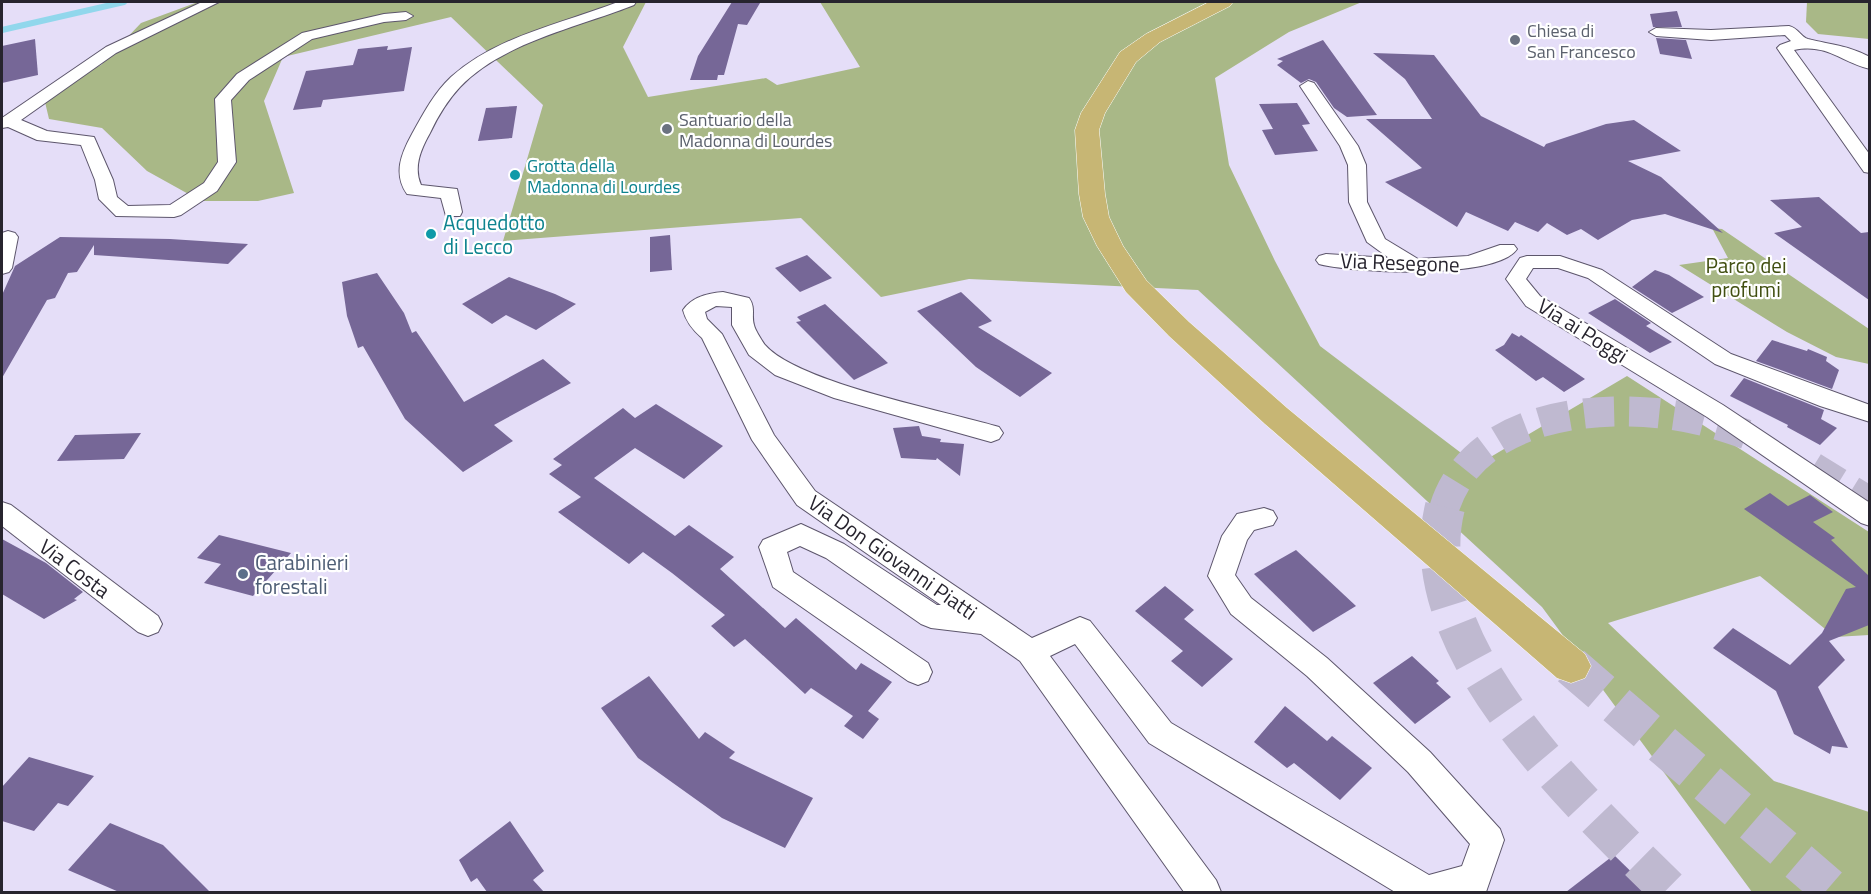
<svg xmlns="http://www.w3.org/2000/svg" width="1871" height="894" font-family="'Titillium Web',sans-serif">
<style>
.green{fill:#a9b887}
.lines{fill:none;stroke-linecap:round;stroke-linejoin:round}
.stream{stroke:#91d7ec;stroke-width:6}
.building{fill:#766797}
.trunk-tunnel-far1{stroke:#bfb9d0;stroke-width:30;stroke-dasharray:30 15;stroke-linecap:butt}
.trunk-tunnel{stroke:#bfb9d0;stroke-width:40;stroke-dasharray:40 20;stroke-linecap:butt}
.minor-casing{stroke:#5d566c;stroke-width:2}
.trunk-casing{stroke:#fff;stroke-width:1}
.minor{fill:#fff;fill-rule:evenodd}
.trunk{fill:#c7b674;fill-rule:evenodd}
.worship-dot{fill:#6b7280;stroke:#fff;stroke-width:2}
.culture-dot{fill:#0f9aa8;stroke:#fff;stroke-width:2}
.service-dot{fill:#5c6f8a;stroke:#fff;stroke-width:2}
.labels{text-anchor:middle;dominant-baseline:central;stroke-width:4.5;stroke-linejoin:round;paint-order:stroke}
.far-worship-label{font-size:18px;fill:#5b616d;stroke:#fff;text-anchor:start}
.far-culture-label{font-size:18px;fill:#0d838f;stroke:#fff;text-anchor:start}
.culture-label{font-size:21px;fill:#0d838f;stroke:#fff;text-anchor:start}
.street-label{font-size:21px;fill:#27242e;stroke:#fff}
.park-label{font-size:21px;fill:#414f11;stroke:#fff}
.service-label{font-size:21px;fill:#4e5e75;stroke:#fff;text-anchor:start}
</style>
<rect width="100%" height="100%" fill="#e5def8"/>
<g class="green">
<polygon points="198,2 646,2 623,47 648,97 766,78 777,85 860,67 820,2 1362,2 1289,32 1215,78 1229,165 1275,261 1320,346 1477,465 1627,376 1869,532 1869,635 1835,637 1760,576 1608,623 1774,781 1869,812 1869,892 1752,892 1542,607 1198,290 969,279 881,297 801,218 503,241 543,105 451,17 283,57 264,101 294,193 258,201 201,201 147,171 102,128 49,119 45,102 62,84 101,65 141,23"/>
<polygon points="1807,2 1869,2 1869,39 1818,34 1806,22"/>
<polygon points="1712,228 1722,229 1869,329 1869,364 1836,357 1787,332 1679,265 1728,258"/>
</g>
<g class="lines">
<polyline class="stream" points="2,30 124,2"/>
</g>
<g class="building">
<polygon points="732,2 760,3 747,25 738,24 724,75 718,75 717,80 690,80 698,56"/>
<polygon points="1677,11 1682,27 1653,27 1650,14"/>
<polygon points="1656,38 1686,40 1692,59 1660,54"/>
<polygon points="35,39 38,75 2,83 2,46"/>
<polygon points="1323,40 1377,115 1347,117 1334,108 1316,82 1309,79 1301,83 1277,65 1283,61 1277,59"/>
<polygon points="388,46 387,50 412,47 404,91 323,100 321,107 293,110 306,71 353,65 358,49"/>
<polygon points="1373,53 1434,55 1481,116 1544,147 1546,144 1606,124 1634,120 1681,151 1628,161 1661,177 1723,233 1665,214 1632,220 1598,240 1581,229 1567,235 1547,223 1538,232 1515,222 1508,231 1466,212 1457,227 1385,182 1422,168 1366,119 1432,119 1405,79"/>
<polygon points="1297,103 1310,124 1302,125 1318,151 1275,155 1262,130 1273,129 1259,104"/>
<polygon points="517,106 512,138 478,141 486,108"/>
<polygon points="1819,197 1861,233 1869,232 1869,300 1774,233 1802,227 1770,200"/>
<polygon points="670,235 672,270 650,272 650,237"/>
<polygon points="60,237 170,239 248,244 228,264 94,255 94,245 77,272 68,273 55,298 47,300 2,378 2,295 15,266"/>
<polygon points="807,255 832,278 800,292 775,268"/>
<polygon points="1655,270 1669,275 1704,297 1672,313 1632,287"/>
<polygon points="377,273 404,313 412,333 416,331 464,402 543,359 571,383 494,425 513,441 463,472 405,419 363,346 358,348 347,316 342,282"/>
<polygon points="509,277 555,294 576,304 536,330 506,315 492,324 462,304"/>
<polygon points="961,292 992,321 978,327 1052,373 1020,397 976,367 917,311"/>
<polygon points="1615,299 1651,323 1646,326 1672,342 1650,353 1588,313"/>
<polygon points="825,304 888,363 854,380 796,322 801,321 797,317"/>
<polygon points="1512,333 1519,337 1521,335 1585,379 1564,392 1543,377 1536,381 1495,350 1504,345"/>
<polygon points="1772,340 1807,351 1808,349 1827,357 1826,361 1839,370 1832,389 1756,361"/>
<polygon points="1744,378 1824,410 1821,419 1837,428 1820,445 1787,427 1788,425 1730,396"/>
<polygon points="656,404 723,446 684,479 635,448 594,478 675,536 689,525 734,557 720,569 785,628 796,618 856,670 861,663 892,682 868,711 879,719 863,739 844,726 853,716 811,688 805,694 745,639 734,647 711,626 725,615 672,573 643,552 629,564 558,512 581,497 549,474 562,465 553,459 623,408 635,418"/>
<polygon points="919,426 922,436 941,439 940,442 964,444 960,476 937,458 936,460 901,458 893,428"/>
<polygon points="141,433 124,459 57,461 75,435"/>
<polygon points="1770,493 1788,506 1810,495 1833,512 1813,522 1835,538 1831,540 1869,576 1869,625 1829,641 1845,660 1818,687 1848,748 1832,746 1830,754 1794,734 1776,691 1713,648 1733,628 1790,665 1822,633 1846,589 1856,587 1744,509"/>
<polygon points="219,535 291,553 253,596 204,583 221,564 197,558"/>
<polygon points="2,539 46,563 83,592 74,599 77,600 44,619 2,594"/>
<polygon points="1296,550 1356,606 1313,632 1254,574"/>
<polygon points="1165,586 1194,610 1184,619 1233,659 1202,687 1171,661 1183,651 1135,611"/>
<polygon points="1412,656 1439,681 1436,683 1451,697 1415,724 1373,683"/>
<polygon points="649,676 699,739 705,732 735,752 729,758 813,798 785,848 722,818 638,758 601,708"/>
<polygon points="1285,706 1327,741 1332,736 1372,768 1340,800 1294,763 1287,768 1254,742"/>
<polygon points="29,757 94,776 68,806 58,803 34,831 2,821 2,787"/>
<polygon points="510,821 544,871 533,880 544,892 487,892 477,878 471,882 459,860"/>
<polygon points="110,823 163,845 210,892 119,892 68,870"/>
<polygon points="1614,855 1652,892 1566,892"/>
</g>
<g class="lines">
<g class="trunk-tunnel-far1">
<polyline points="1813,467 1870,502"/>
<path d="M1444 509C1472 417 1591 403 1673 415 1702 419 1729 428 1756 438"/>
</g>
<g class="trunk-tunnel">
<path d="M1445 507C1410 646 1582 804 1671 892"/>
<polyline points="1571,666 1834,892"/>
</g>
<g class="minor-casing">
<g id="minor">
<polygon points="202,2 219,2 116,53 21,120 47,131 94,137 113,180 117,197 128,206 170,205 204,183 218,162 215,99 237,74 302,33 384,14 406,12 413,16 406,20 384,22 312,39 249,80 231,100 236,162 217,191 181,215 174,217 116,216 99,199 95,180 81,145 37,140 8,127 2,128 2,118 106,47"/>
<path d="M618 2H636L634 5C579 27 501 43 460 87 447 101 438 116 430 133 421 149 413 167 421 185L457 189 462 212 460 216H446L441 198 407 194C393 174 401 154 412 134 423 114 434 93 451 77 497 36 561 24 618 2Z"/>
<path d="M1789 26C1798 28 1801 37 1808 39 1832 45 1847 45 1870 57V69C1841 62 1827 43 1794 50L1870 155V173L1864 172 1777 48 1780 45 1791 41 1785 35 1711 40 1656 36 1649 32 1656 28 1711 30Z"/>
<path d="M1308 81 1314 83 1358 146 1366 165 1367 202 1385 239 1418 259 1468 256 1500 245H1514L1517 249C1496 280 1353 273 1319 264L1316 260 1319 256 1326 254 1389 258 1367 242 1349 202 1348 165 1340 146 1300 86Z"/>
<polygon points="8,231 15,233 18,237 12,268 9,272 2,274 2,233"/>
<polygon points="1527,256 1560,256 1602,270 1731,354 1870,405 1870,422 1820,406 1715,364 1588,278 1558,268 1533,268 1526,279 1540,296 1723,405 1870,503 1870,526 1861,523 1707,417 1526,306 1506,279 1520,258"/>
<path d="M723 292 749 298C756 308 751 315 754 325 755 330 762 341 765 345 798 383 946 411 999 427L1003 433 999 439 991 442 834 398 775 375 749 355 732 325V307L716 306 705 312 707 319 722 334 774 435 815 491 1032 638 1080 617 1090 621 1171 723 1429 875 1462 866 1470 844 1408 772 1307 676 1231 614 1208 576 1222 536 1237 514 1264 508 1273 511 1277 518 1273 525 1254 530 1247 540 1235 575 1251 598 1327 658 1430 752 1500 829 1504 840 1486 892H1395L1149 743 1075 644 1050 656 1216 880 1221 892H1184L1020 661 981 634 931 628 921 624 826 558 800 546 787 552 793 572 928 663 932 672 928 681 918 685 908 681 773 587 759 547 763 540 801 524 844 544 937 605H941L797 505 752 440 702 338C693 330 686 322 683 310 692 297 708 293 723 292Z"/>
<polygon points="2,502 11,505 158,616 162,624 158,632 148,636 138,632 2,526"/>
</g>
</g>
<g class="trunk-casing">
<polygon id="trunk" points="1209,2 1233,2 1230,6 1160,42 1136,62 1105,113 1099,130 1105,194 1109,217 1123,246 1146,280 1189,322 1287,408 1585,654 1591,666 1585,678 1571,683 1557,678 1265,424 1169,336 1126,292 1097,246 1083,217 1079,194 1075,130 1081,113 1120,52 1146,34"/>
</g>
<use href="#minor" class="minor"/>
<use href="#trunk" class="trunk"/>
</g>
<g class="worship-dot">
<circle cx="1515" cy="40" r="6"/>
<circle cx="667" cy="129" r="6"/>
</g>
<g class="culture-dot">
<circle cx="515" cy="175" r="6"/>
<circle cx="431" cy="234" r="6"/>
</g>
<circle class="service-dot" cx="243" cy="574" r="6"/>
<g class="labels">
<g class="far-worship-label">
<text x="1527" y="30">Chiesa di<tspan x="1527" dy="21">San Francesco</tspan></text>
<text x="679" y="119">Santuario della<tspan x="679" dy="21">Madonna di Lourdes</tspan></text>
</g>
<g class="far-culture-label">
<text x="527" y="165">Grotta della<tspan x="527" dy="21">Madonna di Lourdes</tspan></text>
</g>
<g class="culture-label">
<text x="443" y="222">Acquedotto<tspan x="443" dy="24">di Lecco</tspan></text>
</g>
<g class="street-label">
<text transform="translate(1400 262) rotate(2)">Via Resegone</text>
<text transform="translate(1583 330) rotate(32)">Via ai Poggi</text>
<text transform="translate(893 557) rotate(35)">Via Don Giovanni Piatti</text>
<text transform="translate(75 568) rotate(37)">Via Costa</text>
</g>
<g class="park-label">
<text x="1746" y="265">Parco dei<tspan x="1746" dy="24">profumi</tspan></text>
</g>
<g class="service-label">
<text x="255" y="562">Carabinieri<tspan x="255" dy="24">forestali</tspan></text>
</g>
</g>
<rect width="1871" height="894" fill="none" stroke="#27242e" stroke-width="6"/>
</svg>
